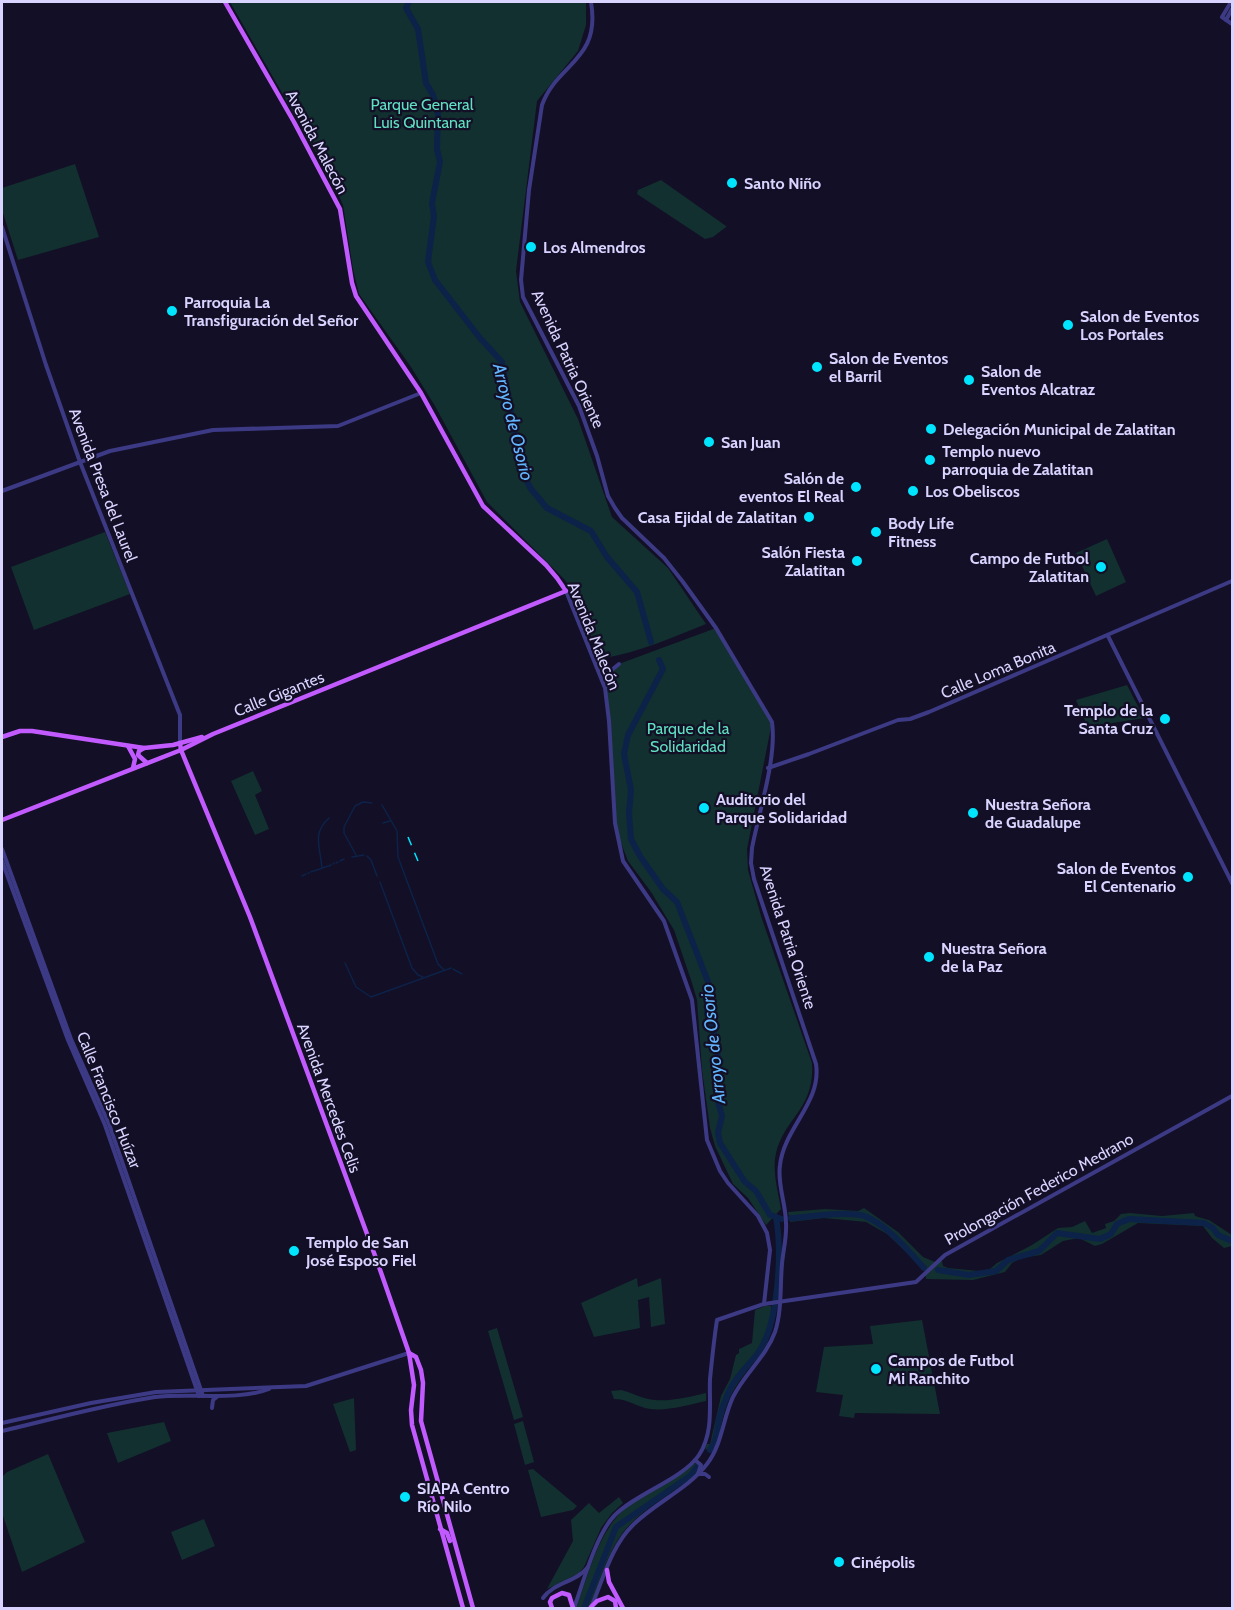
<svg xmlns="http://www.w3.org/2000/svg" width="1234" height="1610" font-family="Cabin,sans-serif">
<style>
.green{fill:#12302f}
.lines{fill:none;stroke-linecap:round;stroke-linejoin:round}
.stream{stroke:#0c2248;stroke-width:1.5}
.river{stroke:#0c2248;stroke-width:6}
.minor{stroke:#3d3a85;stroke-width:4}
.major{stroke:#c25bff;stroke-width:4.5}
.rail{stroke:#00e5ff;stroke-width:1.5;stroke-dasharray:9 8;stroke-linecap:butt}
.poi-dot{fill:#00e5ff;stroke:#130f26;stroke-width:2}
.labels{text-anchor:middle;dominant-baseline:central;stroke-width:4.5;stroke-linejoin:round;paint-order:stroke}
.park-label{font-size:16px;fill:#5fe0c0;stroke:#130f26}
.street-label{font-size:16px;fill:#d9d4ff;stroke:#130f26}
.poi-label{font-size:16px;font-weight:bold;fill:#d9d4ff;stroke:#130f26;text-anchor:start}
.water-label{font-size:18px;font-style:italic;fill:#62b6ff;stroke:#130f26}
</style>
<rect width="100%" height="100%" fill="#130f26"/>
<g class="green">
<path d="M230 2H586V25L578 51 537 101 516 271 520 302 578 419 612 517 668 568 706 624C673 637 640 652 605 658L597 652 576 599 565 580 487 502 435 406 411 367 359 294 353 269 343 205 333 182Z"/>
<polygon points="75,164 99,237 18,260 2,210 2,188"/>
<polygon points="661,180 726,226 726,227 713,237 705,239 637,194 638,190"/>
<polygon points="105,532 130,594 34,630 11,567"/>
<polygon points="1107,539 1126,582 1096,596 1076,553"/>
<path d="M716 628 772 722 750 834 747 849 748 870 761 916 812 1063C815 1109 785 1117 776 1153 772 1171 778 1191 781 1209L766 1225 748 1198 733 1184 715 1146 710 1128 702 1070 697 1000 692 983 674 930 651 892 628 861 616 830 605 688 608 673 616 665Z"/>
<polygon points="1127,685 1144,718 1088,727 1076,700"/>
<polygon points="253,771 262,791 255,795 269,829 255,835 231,781"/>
<polygon points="864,1208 898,1232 923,1257 935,1262 942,1261 943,1266 948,1268 979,1271 990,1269 997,1263 1032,1245 1058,1228 1072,1227 1085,1221 1092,1233 1106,1228 1105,1224 1114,1221 1121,1214 1130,1213 1162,1216 1194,1213 1195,1216 1209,1220 1232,1235 1232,1246 1224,1248 1212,1238 1203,1226 1138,1223 1102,1244 1095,1246 1079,1238 1063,1241 1041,1255 1021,1258 1012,1263 1005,1272 973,1280 926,1279 925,1270 887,1234 866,1222 824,1218 790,1222 788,1212 825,1209 858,1211"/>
<polygon points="637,1278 638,1287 661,1278 665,1324 651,1327 649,1297 638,1300 640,1328 594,1337 581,1303"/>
<path d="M765 1306H771V1313L774 1314C770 1356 741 1368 727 1404 721 1420 720 1439 709 1452L705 1448 707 1444H710L721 1396 730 1379 736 1355 739 1353V1349L752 1343 755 1310Z"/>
<polygon points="922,1320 940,1414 855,1413 854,1418 839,1416 843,1395 816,1392 824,1347 873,1344 870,1326"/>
<polygon points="497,1328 523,1417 514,1420 488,1331"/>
<path d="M621 1390C631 1392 638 1397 648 1399 667 1403 688 1397 706 1393V1401C688 1405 668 1411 650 1409 636 1407 629 1399 614 1399L611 1391Z"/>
<polygon points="354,1398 356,1450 350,1452 333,1404"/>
<polygon points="523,1421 534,1462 525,1465 514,1424"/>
<polygon points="164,1422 171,1441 118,1463 107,1433"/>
<polygon points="48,1454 85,1542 22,1572 2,1513 2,1477 7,1472"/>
<path d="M695 1463 699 1466 698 1473C674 1492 644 1507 624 1531 607 1553 599 1583 589 1608H576C589 1574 598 1530 628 1506 649 1490 674 1480 695 1463Z"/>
<polygon points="533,1469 577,1506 573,1510 541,1517 528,1470"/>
<polygon points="619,1497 623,1503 612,1513 601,1528 584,1567 578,1574 547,1589 573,1541 571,1520 589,1503 599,1513"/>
<polygon points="204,1519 215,1546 182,1560 171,1532"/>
</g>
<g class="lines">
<g class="stream">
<polyline points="382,805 397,831 398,857 438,964 444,970"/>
<polyline points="383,823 390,821"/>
<polyline points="356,855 344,833 344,827 355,806 363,802 372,803"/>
<polyline points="367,856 371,860 377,876"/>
<polyline points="352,857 364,855"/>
<polyline points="340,861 344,859"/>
<polyline points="336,863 338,862"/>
<polyline points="333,864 334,863"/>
<path d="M322 868C320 847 312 833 329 818"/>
<polyline points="314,871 331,865"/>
<polyline points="311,872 313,871"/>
<polyline points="308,873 309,873"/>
<polyline points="302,876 306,874"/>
<polyline points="380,882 412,968 418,975 423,977"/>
<polyline points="345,963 356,987 371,997 451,968"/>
<polyline points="453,969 462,974"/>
</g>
<g class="river">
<polyline points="409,2 406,8 418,29 426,83 433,95 438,114 437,149 440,162 432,203 434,216 428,262 435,280 480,338 502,362 514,430 523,474 531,489 547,508 591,531 607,557 637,592 651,642"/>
<polyline points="659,660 663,669 628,735 624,754 631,790 629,813 631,839 640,856 663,889 677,902 710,987 707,1013 716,1039 719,1070 718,1101 722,1116 718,1133 720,1143 745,1182 756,1191 770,1215 782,1219"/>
<path d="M791 1218C808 1217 854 1210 867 1217 890 1228 908 1250 924 1268"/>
<polyline points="938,1270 969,1275 996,1271 1008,1260 1039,1251 1057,1233 1100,1239 1111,1234 1117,1224 1129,1219 1204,1223 1213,1228 1218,1235 1232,1241"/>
<path d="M710 1450C718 1439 717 1428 720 1415 722 1407 727 1397 730 1389 737 1375 749 1365 758 1353 779 1324 782 1251 776 1217"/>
<polyline points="584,1608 616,1527 690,1476 697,1467"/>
</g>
<g class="minor">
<path d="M591 2C601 61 557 63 542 105L529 190 521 280 523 297 579 406 597 456 608 496 615 508 622 518 664 558 683 582 716 628 772 722C777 758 759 811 752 848L751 863 754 879 816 1064C822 1102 784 1128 780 1165 777 1184 786 1204 786 1223 787 1237 783 1251 782 1264 780 1286 782 1311 775 1332 766 1357 745 1373 733 1397 723 1418 722 1445 707 1464 687 1490 656 1502 633 1525 612 1545 603 1579 592 1605"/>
<polyline points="1231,2 1222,17 1232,24"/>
<polyline points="1226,20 1232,9"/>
<polyline points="2,227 46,365 80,462 180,715 180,743"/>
<polyline points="2,491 110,451 213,430 338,426 421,393"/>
<polyline points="566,591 605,688 609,721 615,823 623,861 664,921 692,1000 707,1140 720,1171 728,1183 758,1216 767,1233 770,1250 764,1304"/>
<polyline points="1108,636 1232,883"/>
<polyline points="605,687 608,673 619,664"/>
<polyline points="768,768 809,754 898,720 910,719 929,712 1232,581"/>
<polyline points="2,849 71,1039 109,1124 203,1396"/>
<polyline points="2,861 68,1040 105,1125 199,1396"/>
<polyline points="212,1408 213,1400 218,1396"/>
<polyline points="2,1423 91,1403 156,1392 306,1386 409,1353"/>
<path d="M2 1431C53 1419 103 1405 155 1397 188 1393 239 1401 269 1389"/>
<polyline points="695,1460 701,1465 698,1474 705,1474 709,1477"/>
<path d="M543 1598C554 1582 577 1582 588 1567"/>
<path d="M574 1608C583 1583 596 1535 614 1516 635 1494 683 1479 699 1455 714 1432 709 1404 710 1379 712 1359 714 1339 717 1320L764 1304 916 1282 945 1255 1232 1096"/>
</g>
<g class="major">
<polyline points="2,737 20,731 32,731 144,748 173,745 202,737"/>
<polyline points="180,743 181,750 250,917 377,1261 409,1353 414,1385 411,1410 412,1425 463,1608"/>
<polyline points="128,746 135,759 133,768"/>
<polyline points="144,748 139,751 138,755 147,763"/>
<polyline points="2,820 181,750 213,734 566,591 557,578 546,565 483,506 421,393 356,296 352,283 340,209 294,122 225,2"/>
<polyline points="409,1353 416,1357 421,1370 423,1383 421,1421 473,1608"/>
<polyline points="440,1529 447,1533 450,1541"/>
<polyline points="607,1570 609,1582 623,1608"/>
<polyline points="591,1607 597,1601 608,1597 615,1601 616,1608"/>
<polyline points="552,1608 550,1602 552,1598 562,1593 569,1595 573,1608"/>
</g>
<polyline class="rail" points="408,837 418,861"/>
</g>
<g class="poi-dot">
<circle cx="732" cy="183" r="6"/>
<circle cx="531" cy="247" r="6"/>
<circle cx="172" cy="311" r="6"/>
<circle cx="1068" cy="325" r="6"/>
<circle cx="817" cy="367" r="6"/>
<circle cx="969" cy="380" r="6"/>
<circle cx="931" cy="429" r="6"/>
<circle cx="709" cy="442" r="6"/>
<circle cx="930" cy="460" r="6"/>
<circle cx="856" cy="487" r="6"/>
<circle cx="913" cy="491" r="6"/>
<circle cx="809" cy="517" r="6"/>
<circle cx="876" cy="532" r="6"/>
<circle cx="857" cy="561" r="6"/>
<circle cx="1101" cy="567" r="6"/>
<circle cx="1165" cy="719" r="6"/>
<circle cx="704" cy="808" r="6"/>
<circle cx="973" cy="813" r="6"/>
<circle cx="1188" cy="877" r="6"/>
<circle cx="929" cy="957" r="6"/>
<circle cx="294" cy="1251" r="6"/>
<circle cx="876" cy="1369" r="6"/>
<circle cx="405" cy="1497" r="6"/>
<circle cx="839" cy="1562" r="6"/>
</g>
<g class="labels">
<g class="park-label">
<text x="422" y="104">Parque General<tspan x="422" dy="18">Luis Quintanar</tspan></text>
<text x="688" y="728">Parque de la<tspan x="688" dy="18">Solidaridad</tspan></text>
</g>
<g class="street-label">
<text transform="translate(317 142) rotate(62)">Avenida Malecón</text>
<text transform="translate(568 359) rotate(65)">Avenida Patria Oriente</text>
<text transform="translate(103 485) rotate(69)">Avenida Presa del Laurel</text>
<text transform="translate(594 636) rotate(68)">Avenida Malecón</text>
<text transform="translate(998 670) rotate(-23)">Calle Loma Bonita</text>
<text transform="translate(279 694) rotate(-22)">Calle Gigantes</text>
<text transform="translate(788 937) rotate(72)">Avenida Patria Oriente</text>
<text transform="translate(329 1098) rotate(70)">Avenida Mercedes Celis</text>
<text transform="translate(109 1100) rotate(68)">Calle Francisco Huízar</text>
<text transform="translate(1039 1189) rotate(-29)">Prolongación Federico Medrano</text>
</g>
<g class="poi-label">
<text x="744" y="183">Santo Niño</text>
<text x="543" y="247">Los Almendros</text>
<text x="184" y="302">Parroquia La<tspan x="184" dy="18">Transfiguración del Señor</tspan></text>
<text x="1080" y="316">Salon de Eventos<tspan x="1080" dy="18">Los Portales</tspan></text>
<text x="829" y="358">Salon de Eventos<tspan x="829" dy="18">el Barril</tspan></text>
<text x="981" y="371">Salon de<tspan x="981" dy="18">Eventos Alcatraz</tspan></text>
<text x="943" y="429">Delegación Municipal de Zalatitan</text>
<text x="721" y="442">San Juan</text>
<text x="942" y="451">Templo nuevo<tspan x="942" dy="18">parroquia de Zalatitan</tspan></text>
<text x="844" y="478" text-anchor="end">Salón de<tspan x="844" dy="18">eventos El Real</tspan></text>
<text x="925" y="491">Los Obeliscos</text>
<text x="797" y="517" text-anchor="end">Casa Ejidal de Zalatitan</text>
<text x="888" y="523">Body Life<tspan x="888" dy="18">Fitness</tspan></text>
<text x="845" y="552" text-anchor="end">Salón Fiesta<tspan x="845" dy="18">Zalatitan</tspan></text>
<text x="1089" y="558" text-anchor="end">Campo de Futbol<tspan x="1089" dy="18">Zalatitan</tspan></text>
<text x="1153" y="710" text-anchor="end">Templo de la<tspan x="1153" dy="18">Santa Cruz</tspan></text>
<text x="716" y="799">Auditorio del<tspan x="716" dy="18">Parque Solidaridad</tspan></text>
<text x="985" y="804">Nuestra Señora<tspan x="985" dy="18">de Guadalupe</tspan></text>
<text x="1176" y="868" text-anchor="end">Salon de Eventos<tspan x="1176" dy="18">El Centenario</tspan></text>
<text x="941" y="948">Nuestra Señora<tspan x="941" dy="18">de la Paz</tspan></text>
<text x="306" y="1242">Templo de San<tspan x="306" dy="18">José Esposo Fiel</tspan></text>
<text x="888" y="1360">Campos de Futbol<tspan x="888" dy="18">Mi Ranchito</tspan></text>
<text x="417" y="1488">SIAPA Centro<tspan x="417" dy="18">Río Nilo</tspan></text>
<text x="851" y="1562">Cinépolis</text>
</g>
<g class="water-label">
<text transform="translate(513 422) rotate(76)">Arroyo de Osorio</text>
<text transform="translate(713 1044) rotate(-96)">Arroyo de Osorio</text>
</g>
</g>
<rect width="1234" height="1610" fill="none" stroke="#d9d4ff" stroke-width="6"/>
</svg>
